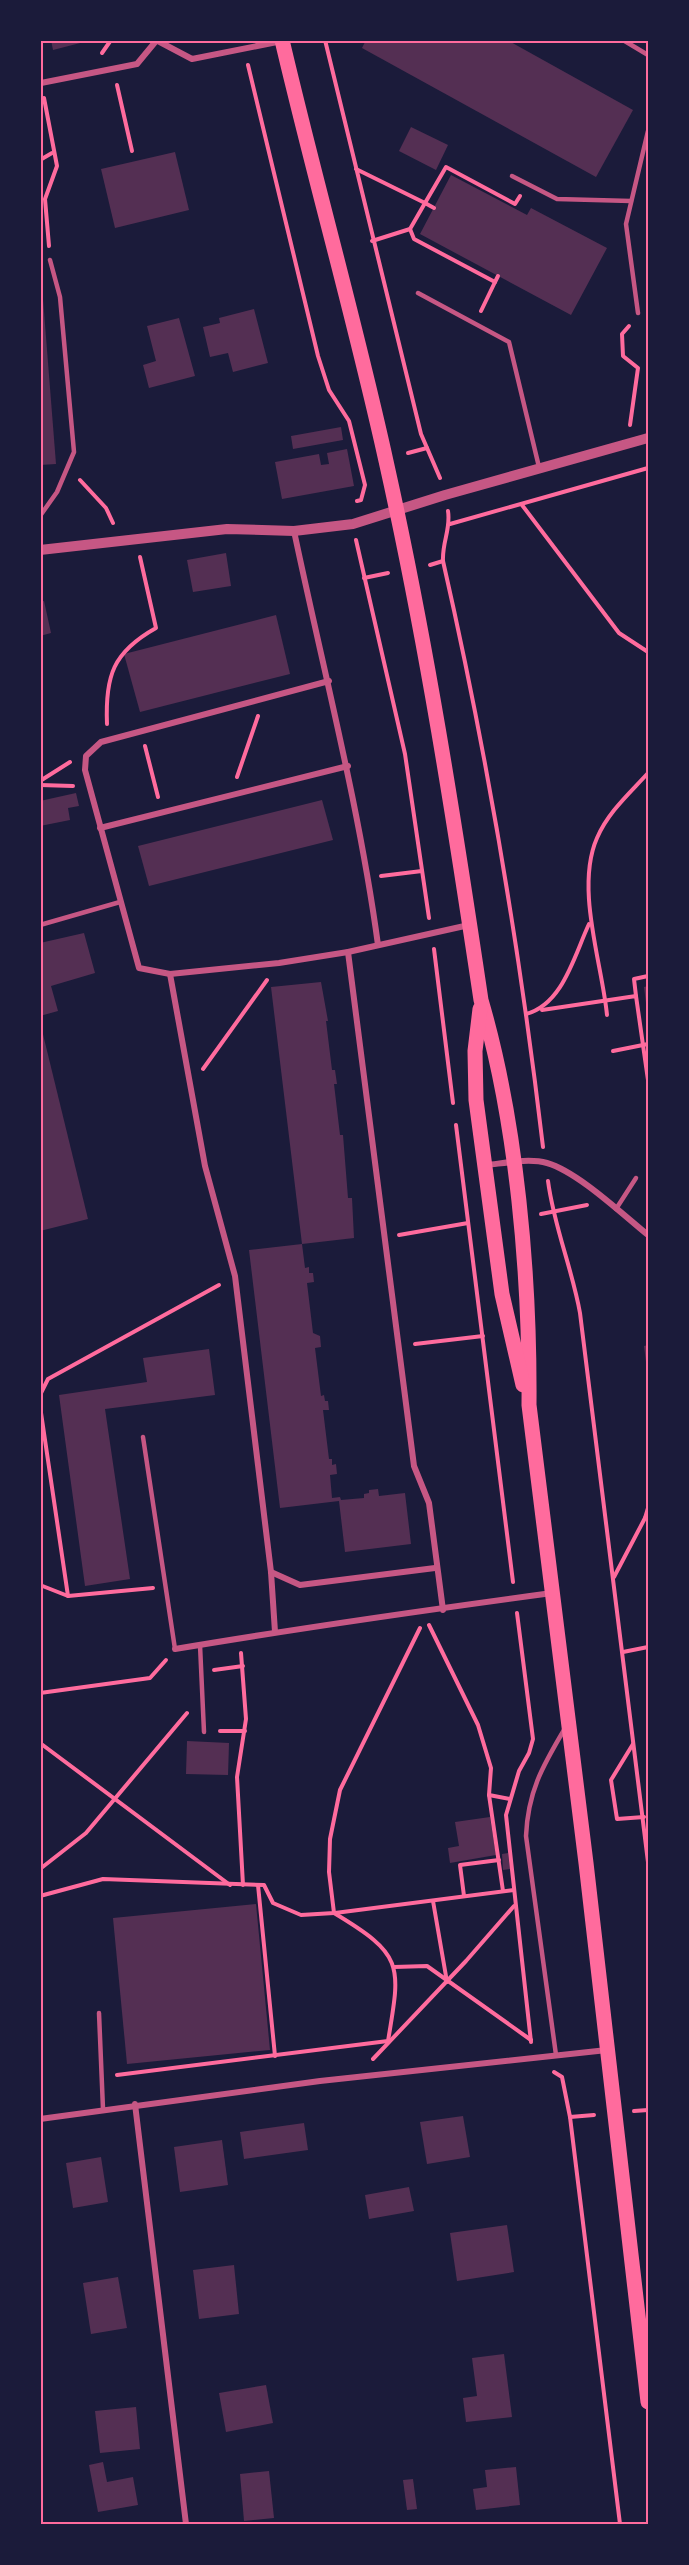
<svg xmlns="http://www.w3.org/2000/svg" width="689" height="2565" font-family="'Open Sans',sans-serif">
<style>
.building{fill:#542f53}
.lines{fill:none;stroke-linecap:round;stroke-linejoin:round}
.path{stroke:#ff6b9d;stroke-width:4}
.service{stroke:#c65784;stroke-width:4.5}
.minor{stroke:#c65784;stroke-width:6}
.tertiary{stroke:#c65784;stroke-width:10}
.primary{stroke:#ff6b9d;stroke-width:15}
.neatline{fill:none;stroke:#ff6b9d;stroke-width:2}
</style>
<rect width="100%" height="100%" fill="#1b1b3a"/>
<g class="building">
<polygon points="51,40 88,40 88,41 53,50"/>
<polygon points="366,40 507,40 633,110 596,177 362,48"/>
<polygon points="411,127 448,145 436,170 399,151"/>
<polygon points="175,152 189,210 115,228 101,169"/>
<polygon points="451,175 527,215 531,208 607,248 571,315 420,234"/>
<polygon points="40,261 56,464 40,465"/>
<polygon points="254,309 268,363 233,372 228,353 210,357 203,327 220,323 219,318"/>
<polygon points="179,318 195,376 149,388 143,365 156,361 147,326"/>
<polygon points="341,427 343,440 293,449 291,436"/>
<polygon points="347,449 354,486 282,499 275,462 319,454 321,465 329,464 327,453"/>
<polygon points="226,553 231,586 193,592 187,560"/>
<polygon points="44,601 51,633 40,636 40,602"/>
<polygon points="276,615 290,674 140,712 124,654"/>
<polygon points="76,793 79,806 68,808 70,820 40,826 40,801"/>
<polygon points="322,800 333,840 149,886 138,846"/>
<polygon points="84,933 95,973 51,986 58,1011 40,1016 40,943"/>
<polygon points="321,982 328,1021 326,1021 332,1070 335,1070 337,1084 334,1084 340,1135 343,1135 348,1198 352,1198 354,1238 302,1244 271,987"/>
<polygon points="648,986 648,1011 647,1011 644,987"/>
<polygon points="40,1022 88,1219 40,1231"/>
<polygon points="302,1244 305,1268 309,1267 309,1273 313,1273 314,1282 307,1283 313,1333 320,1336 321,1347 315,1348 321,1396 324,1395 325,1401 328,1401 329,1410 323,1410 329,1459 332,1459 332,1465 336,1464 337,1474 330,1475 332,1498 340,1497 341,1500 364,1498 364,1494 369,1493 369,1490 378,1489 379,1496 405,1493 411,1544 345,1552 339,1501 280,1508 249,1250"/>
<polygon points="648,1345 648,1370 647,1370 644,1346"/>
<polygon points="209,1349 215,1395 105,1409 130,1579 85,1586 59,1395 147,1382 143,1358"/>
<polygon points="187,1741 229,1743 228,1775 186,1774"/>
<polygon points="490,1817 496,1855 450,1863 448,1848 459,1846 455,1822"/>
<polygon points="508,1853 510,1869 503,1870 502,1854"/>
<polygon points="256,1904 270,2050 127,2064 113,1918"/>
<polygon points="463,2116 470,2157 427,2164 420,2122"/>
<polygon points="304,2123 308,2150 244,2159 240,2132"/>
<polygon points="222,2140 228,2185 180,2192 174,2147"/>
<polygon points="101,2157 108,2202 73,2208 66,2163"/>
<polygon points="409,2187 414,2211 369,2219 365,2195"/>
<polygon points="507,2225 514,2272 457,2281 450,2233"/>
<polygon points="234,2265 239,2314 199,2319 193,2270"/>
<polygon points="118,2277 127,2328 91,2334 83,2283"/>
<polygon points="504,2354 512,2417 466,2422 463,2398 477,2396 472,2358"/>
<polygon points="266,2385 273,2423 226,2432 219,2393"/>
<polygon points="136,2407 140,2449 100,2453 95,2411"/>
<polygon points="103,2462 107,2482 133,2477 138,2505 98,2512 89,2465"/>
<polygon points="516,2467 520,2505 476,2510 473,2489 487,2487 485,2470"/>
<polygon points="269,2471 274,2518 244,2521 240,2474"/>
<polygon points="413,2479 417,2509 407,2510 403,2480"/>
</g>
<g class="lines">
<g class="path">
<polyline points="325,40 421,434 440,478"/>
<polyline points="102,53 111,40"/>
<polyline points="248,65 318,356 329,390 349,421 365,485 361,500 357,501"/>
<polyline points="117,85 132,151"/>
<polyline points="44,98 57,166 45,199 49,246"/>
<polyline points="40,160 52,153"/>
<polyline points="356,169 425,203 410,229 372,241"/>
<polyline points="434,208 425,203 446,167 515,204 520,196"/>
<polyline points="410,229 414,239 495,282 481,311"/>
<polyline points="495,282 498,276"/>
<polyline points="629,326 622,334 623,356 638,368 630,425"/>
<polyline points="408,453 427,448"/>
<polyline points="80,480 106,508 113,523"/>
<polyline points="522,505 619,633 648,652"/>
<path d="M448 511C451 529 442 542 443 561 487 754 520 951 543 1147"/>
<polyline points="450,524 648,468"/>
<polyline points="356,540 405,754 429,918"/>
<polyline points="430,565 443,561"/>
<polyline points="364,578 388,573"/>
<path d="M107 724C105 676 113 652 156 628L140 557"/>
<polyline points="145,746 158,797"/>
<polyline points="237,777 258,716"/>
<polyline points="40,781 70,762"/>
<polyline points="40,785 73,786"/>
<polyline points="381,876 422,871"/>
<polyline points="434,949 453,1103"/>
<polyline points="636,996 634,979 648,976"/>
<polyline points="542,1010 636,996 648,1080"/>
<path d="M526 1014C563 1004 574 956 589 924"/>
<path d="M607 1015C602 963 575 888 597 838 608 812 630 793 648 773"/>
<polyline points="613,1051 648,1044"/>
<polyline points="203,1069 267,980"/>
<polyline points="456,1125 513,1582"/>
<path d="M548 1181C554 1227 572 1268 580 1313L648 1862"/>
<polyline points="541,1214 587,1205"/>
<polyline points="399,1235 468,1223"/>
<polyline points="415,1344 483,1336"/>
<polyline points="40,1395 48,1379 219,1285"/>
<polyline points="40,1406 68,1596"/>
<polyline points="645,1518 648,1508"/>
<polyline points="614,1577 645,1518 648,1516"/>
<polyline points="40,1585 68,1596 153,1588"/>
<polyline points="517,1613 533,1739 529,1753 519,1771 506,1815 531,2042"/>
<polyline points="429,1625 478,1725 491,1768 489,1795 503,1891"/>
<polyline points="623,1652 648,1647"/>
<polyline points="241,1653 246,1719 237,1777 243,1885"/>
<polyline points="214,1670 243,1666"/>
<polyline points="40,1693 150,1678 166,1660"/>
<polyline points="220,1731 245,1731"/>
<polyline points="40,1743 230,1885"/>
<polyline points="633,1744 611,1780 617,1819 644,1817"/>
<polyline points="489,1795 510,1799"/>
<polyline points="40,1869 86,1833 187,1713"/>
<polyline points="258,1885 275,2056"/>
<polyline points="40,1896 103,1879 264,1885 273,1903 301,1915 334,1913 329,1872 330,1839 340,1790 420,1628"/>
<polyline points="464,1896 460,1865 499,1860"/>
<polyline points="433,1901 447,1982"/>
<polyline points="335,1913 514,1890"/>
<polyline points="394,1967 427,1966 531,2040"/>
<polyline points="373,2059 466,1961 514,1906"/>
<polyline points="554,2072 562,2077 570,2117 594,2115"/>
<path d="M117 2075 388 2041C401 1964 404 1955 334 1913"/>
<polyline points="634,2111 648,2110"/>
<polyline points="570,2117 620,2524"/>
</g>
<g class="service">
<polyline points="623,40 648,55"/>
<polyline points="512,176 557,199 631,201"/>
<polyline points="418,293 509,342 539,467"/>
<polyline points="638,313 626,224 648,131"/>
<polyline points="40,516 57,492 74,452 60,297 50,260"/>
<polyline points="40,925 120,902"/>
<polyline points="616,1209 636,1178"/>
<polyline points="143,1437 175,1649"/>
<polyline points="200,1645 204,1732"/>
<polyline points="99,2013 103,2109"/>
<path d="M556 2055 526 1836C528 1792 542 1767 564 1730"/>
</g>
<g class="minor">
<polyline points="156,40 192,59 282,41"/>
<polyline points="41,83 137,64 156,41"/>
<path d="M294 531C323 669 359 805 378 945"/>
<polyline points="329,681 101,742 86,756 85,770 139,968 170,974 279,963 348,952 469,925"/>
<polyline points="100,828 348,766"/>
<polyline points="348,952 414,1466 429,1503 443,1610"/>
<polyline points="170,974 205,1166 235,1276 271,1572 275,1632"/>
<path d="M487 1165C505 1163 529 1158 547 1163 578 1172 622 1214 648 1235"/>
<polyline points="271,1572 300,1585 435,1568"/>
<path d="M175 1649C300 1628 426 1610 552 1593"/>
<polyline points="135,2104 186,2524"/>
<polyline points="40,2119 320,2081 607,2050"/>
</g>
<polyline class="tertiary" points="40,550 227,529 294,531 353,524 445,495 648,438"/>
<g class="primary">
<path d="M282 40C315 181 355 320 386 461 426 640 454 819 481 1000 517 1123 530 1276 529 1405L586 1863 648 2402"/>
<polyline points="480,1009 475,1051 476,1100 502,1294 523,1385"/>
</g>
</g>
<rect width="689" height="2565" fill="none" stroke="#1b1b3a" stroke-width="84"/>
<rect x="42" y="42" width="605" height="2481" class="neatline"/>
</svg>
